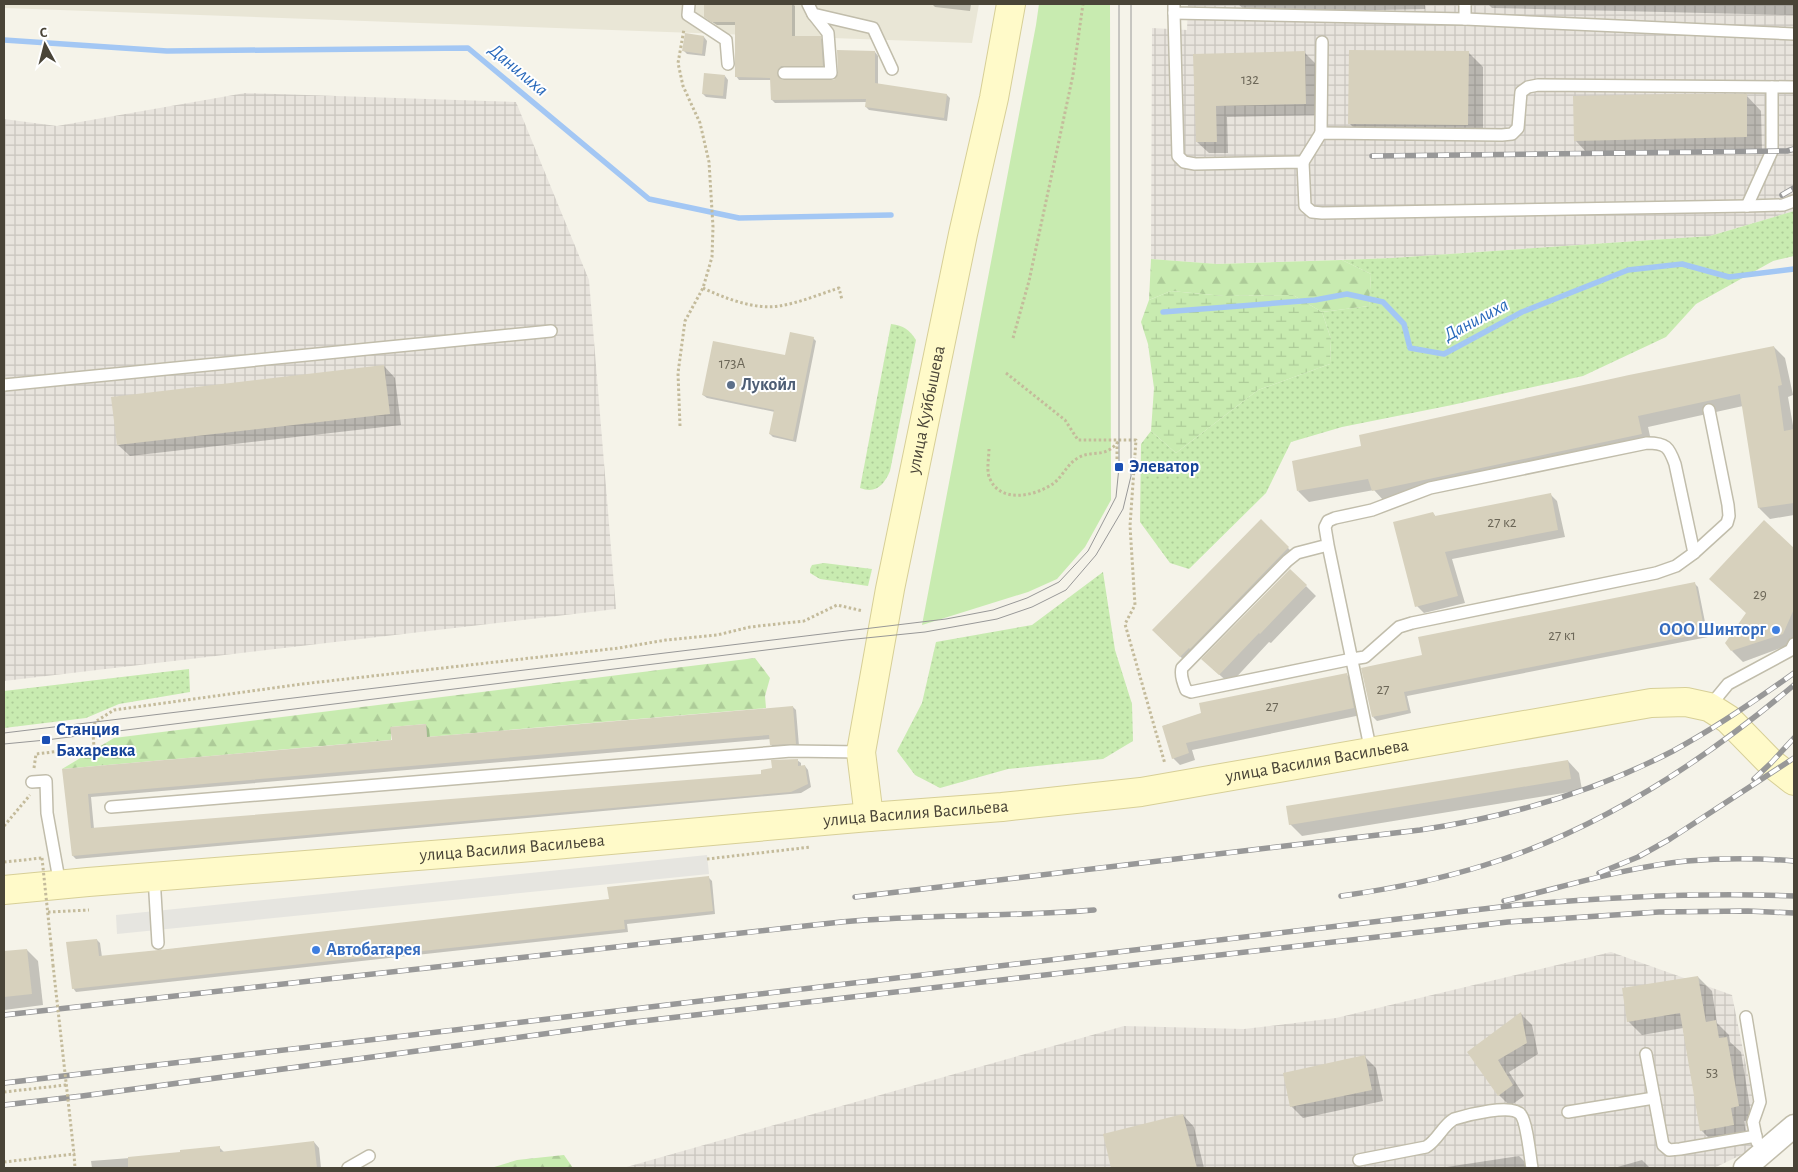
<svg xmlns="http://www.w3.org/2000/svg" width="1798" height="1172" font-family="'Alegreya Sans',sans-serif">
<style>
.residential{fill:#e9e6d6}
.industrial{fill:url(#industrial-grid)}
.grass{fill:url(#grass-dots)}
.forest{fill:url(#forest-firs)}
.wetland{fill:url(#wetland-marsh)}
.park{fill:#c8ebb0}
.parking{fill:#e6e5e0}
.shadow{fill:#0003}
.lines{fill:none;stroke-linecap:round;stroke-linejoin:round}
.stream{stroke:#a3c7f4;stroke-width:5.5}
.building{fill:#d7d1bd}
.service-casing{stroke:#c1bdab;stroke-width:14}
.minor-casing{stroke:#c1bdab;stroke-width:25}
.secondary-casing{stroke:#d7cf97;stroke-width:30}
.path{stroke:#c4bb9b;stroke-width:3;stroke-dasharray:2.5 2.5;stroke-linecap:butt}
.service{stroke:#fff;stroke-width:11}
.minor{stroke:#fff;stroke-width:22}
.secondary{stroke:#fffac9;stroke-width:28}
.tram{stroke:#989898;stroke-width:1}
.rail-casing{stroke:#989898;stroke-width:5.5}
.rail{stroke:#fff;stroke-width:4;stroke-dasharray:11;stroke-linecap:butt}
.path-bridge{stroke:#c4bb9b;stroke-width:3;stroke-dasharray:2.5 2.5;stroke-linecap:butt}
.service-dot{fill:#5c6f8a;stroke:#fff;stroke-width:2}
.transit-dot{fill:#1a4fb4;stroke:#fff;stroke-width:2}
.shop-dot{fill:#3f7fe0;stroke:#fff;stroke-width:2}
.labels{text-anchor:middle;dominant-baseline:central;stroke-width:4;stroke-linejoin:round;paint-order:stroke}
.number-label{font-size:15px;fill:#6c6758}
.service-label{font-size:18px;font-weight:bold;fill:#4e5e75;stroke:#fff;text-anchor:start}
.street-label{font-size:18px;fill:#494437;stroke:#fff}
.transit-label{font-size:18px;font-weight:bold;fill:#164399;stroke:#fff;text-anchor:start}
.shop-label{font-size:18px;font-weight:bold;fill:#366cbe;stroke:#fff;text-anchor:end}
.water-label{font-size:19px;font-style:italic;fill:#2969bb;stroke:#fff}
</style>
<defs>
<pattern id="industrial-grid" width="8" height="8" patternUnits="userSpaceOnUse" patternTransform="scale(1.25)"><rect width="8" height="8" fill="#e8e4dd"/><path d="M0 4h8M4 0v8" fill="none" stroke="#c8c5be"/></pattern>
<pattern id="grass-dots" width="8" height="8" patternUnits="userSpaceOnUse" patternTransform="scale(1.25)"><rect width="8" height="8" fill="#c8ebb0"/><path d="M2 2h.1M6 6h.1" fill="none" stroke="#adcb98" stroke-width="1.8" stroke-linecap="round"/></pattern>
<pattern id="forest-firs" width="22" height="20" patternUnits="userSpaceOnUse" patternTransform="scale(1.25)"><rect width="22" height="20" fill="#c8ebb0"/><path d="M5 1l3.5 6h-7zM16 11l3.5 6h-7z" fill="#adcb98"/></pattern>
<pattern id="wetland-marsh" width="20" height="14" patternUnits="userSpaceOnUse" patternTransform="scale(1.25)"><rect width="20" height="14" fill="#c8ebb0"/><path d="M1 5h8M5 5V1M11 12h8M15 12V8" fill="none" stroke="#adcb98"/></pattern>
</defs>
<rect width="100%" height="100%" fill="#f5f3e9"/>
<polygon class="residential" points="4,4 979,4 972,43 4,8"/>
<g class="industrial">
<polygon points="1188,4 1794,4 1794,211 1710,236 1392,258 1217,264 1151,259 1152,28 1187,30"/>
<polygon points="245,93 516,102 589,280 616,609 4,681 4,119 57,126"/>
<polygon points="1611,952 1732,995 1762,1145 1714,1168 623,1168 1124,1026 1244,1029 1336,1018"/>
</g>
<g class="grass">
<polygon points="1794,211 1794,256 1773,261 1696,304 1666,337 1583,376 1452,405 1342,427 1291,442 1266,493 1189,569 1170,563 1140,522 1141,444 1151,431 1176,453 1258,390 1330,364 1331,339 1322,312 1369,306 1371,274 1342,260 1392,258 1710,236"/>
<path d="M891 324C904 326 909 329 916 340L890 471C884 485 876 494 860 488Z"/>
<polygon points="824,563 872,569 868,586 820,579 810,573 810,569 812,565"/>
<polygon points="1103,572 1115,650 1132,704 1133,741 1103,759 1008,769 940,788 915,775 897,751 922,703 936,642 1032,625"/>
<polygon points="189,669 190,692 119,704 86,718 4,728 4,691"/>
</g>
<g class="forest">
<polygon points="1151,259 1217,264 1342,260 1371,274 1369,306 1322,312 1293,295 1224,296 1171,291 1149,300"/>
<polygon points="755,658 770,678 765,696 766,708 427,737 426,724 391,727 391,740 62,769 114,738"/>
<polygon points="564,1155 573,1168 491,1168 517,1160"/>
</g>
<polygon class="wetland" points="1171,291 1224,296 1293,295 1322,312 1331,339 1330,364 1258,390 1176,453 1151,431 1154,388 1148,344 1141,322 1149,300"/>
<polygon class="park" points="1039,4 1110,4 1111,500 1085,547 1057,579 1028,592 922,625 1036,25"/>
<polygon class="parking" points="707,855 709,874 117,934 116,915"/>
<g class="shadow">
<polygon points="705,4 793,4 795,6 795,37 820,37 824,41 826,68 784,69 779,77 781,81 835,81 875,52 878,56 878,85 947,95 950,98 947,121 869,110 866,107 867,102 775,103 772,100 772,80 739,80 736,76 737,25 717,25 709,20 705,16"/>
<polygon points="932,4 971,4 970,11 935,7"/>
<polygon points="1238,4 1425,4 1425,9 1248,13"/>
<polygon points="1488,4 1794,4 1794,15 1492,8"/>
<polygon points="686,35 704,37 707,41 705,56 687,54 683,50"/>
<polygon points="1304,52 1316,64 1317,115 1227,117 1228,153 1209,153 1197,142 1195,55"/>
<polygon points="1468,52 1483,67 1483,140 1364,138 1349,123"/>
<polygon points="725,76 728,80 726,99 706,97 703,94"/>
<polygon points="1746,95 1761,111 1762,151 1590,156 1575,140"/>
<polygon points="813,338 816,341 796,442 773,437 770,434 775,412 707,398 703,395 786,357"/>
<polygon points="1774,347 1785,358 1793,395 1788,397 1794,431 1794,515 1770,519 1759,508 1743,406 1648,427 1652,445 1384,501 1374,490 1309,502 1298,491 1363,447"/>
<polygon points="384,366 395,378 401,425 130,456 118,445"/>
<polygon points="1550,494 1557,501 1565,537 1452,559 1465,603 1424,613 1417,606 1433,513 1436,517"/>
<polygon points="1261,521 1295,555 1188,664 1153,630"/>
<polygon points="1764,522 1794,549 1794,643 1743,662 1732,651 1747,613"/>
<polygon points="1694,583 1698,587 1708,637 1407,696 1411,713 1377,721 1373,717 1423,656"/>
<polygon points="1306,586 1316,596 1271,643 1269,642 1230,684 1213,669"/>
<polygon points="1346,674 1353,681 1361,715 1192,750 1195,760 1180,765 1173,758 1163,726"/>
<polygon points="793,707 796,710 799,746 775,748 771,745 771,739 91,797 94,829 762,776 797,760 801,763 801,767 805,766 808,770 811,787 801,793 76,859 73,856 63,770 393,741 426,725 429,729 430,738"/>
<polygon points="1568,761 1579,773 1582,790 1302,836 1290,824"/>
<polygon points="708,877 712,881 715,914 627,924 628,932 76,992 73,988 97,940 100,943 102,957 610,900"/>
<polygon points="27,950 38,961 43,1005 4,1010 4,953"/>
<polygon points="1698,977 1712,991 1717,1023 1729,1035 1730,1042 1741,1052 1752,1120 1744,1121 1747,1139 1715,1144 1701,1130 1683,1028 1642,1035 1628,1021"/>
<polygon points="1521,1014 1532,1025 1538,1054 1509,1072 1524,1096 1510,1106 1499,1095 1469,1052"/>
<polygon points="1365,1057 1376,1068 1383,1101 1303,1118 1291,1106"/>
<polygon points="1183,1115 1194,1127 1204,1168 1113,1168 1104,1135"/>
<polygon points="314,1142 319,1148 321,1168 92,1168 91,1161 182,1154 219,1147 225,1153"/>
<polygon points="1519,1156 1526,1163 1527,1168 1440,1168"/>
<polygon points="1642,1160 1650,1168 1614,1168"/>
</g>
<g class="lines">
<g class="stream">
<polyline points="4,40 167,51 468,48 649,199 739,218 891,215"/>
<polyline points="1163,312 1315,300 1347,294 1383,302 1404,324 1410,348 1444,354 1522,312 1628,270 1682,264 1729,277 1794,269"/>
</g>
</g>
<g class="building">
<polygon points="704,4 792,4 792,36 821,36 823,66 781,66 777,73 780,79 784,80 834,80 838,73 837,50 875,51 875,83 947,94 944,118 865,107 866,99 771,100 770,78 735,77 735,22 712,22 704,17"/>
<polygon points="685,33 704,36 702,54 682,51"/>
<polygon points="1349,50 1469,51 1468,125 1348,124"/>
<polygon points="1305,51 1306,104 1216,106 1217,142 1196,142 1193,54"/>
<polygon points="704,73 725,75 723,96 702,94"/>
<polygon points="1671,94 1747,94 1747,137 1574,141 1573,96"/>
<polygon points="790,332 814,337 793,440 769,434 774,410 702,395 713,341 785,355"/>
<polygon points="1774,346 1782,385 1778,386 1784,431 1794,429 1794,503 1758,508 1740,394 1638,416 1642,434 1372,491 1368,479 1297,491 1292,461 1361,446 1359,435 1629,375"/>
<polygon points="384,365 390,414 117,445 111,397"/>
<polygon points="1551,493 1558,530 1445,552 1458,596 1415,607 1393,522 1433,512 1435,516"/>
<polygon points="1261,519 1289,547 1190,649 1189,648 1180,657 1152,630"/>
<polygon points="1764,520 1794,548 1794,609 1783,634 1731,651 1725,643 1746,613 1709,579"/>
<polygon points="1290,569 1307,585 1260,634 1259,633 1219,675 1201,659"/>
<polygon points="1695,582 1705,633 1404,692 1408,710 1372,717 1361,668 1422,655 1418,637"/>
<polygon points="1347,673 1354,708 1186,743 1189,753 1172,759 1162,726 1201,713 1199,703"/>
<polygon points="793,706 796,744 770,745 769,735 88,794 91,828 761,774 761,770 772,768 771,760 798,759 798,766 805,765 808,784 791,792 72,856 62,769 392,740 390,727 426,724 427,737"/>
<polygon points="1568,760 1571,779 1289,825 1286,806"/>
<polygon points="709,876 713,911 624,920 625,929 72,989 66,942 97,939 99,956 159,950 609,899 607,887"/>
<polygon points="27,949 32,994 4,997 4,951"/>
<polygon points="1698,976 1706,1022 1716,1020 1719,1038 1727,1037 1739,1106 1731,1108 1734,1125 1700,1131 1680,1013 1627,1022 1622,988"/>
<polygon points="1521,1012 1527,1043 1498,1060 1513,1085 1498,1096 1467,1052"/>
<polygon points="1365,1055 1372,1090 1290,1107 1283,1073"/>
<polygon points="1183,1114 1197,1168 1111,1168 1103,1134"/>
<polygon points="314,1141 317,1168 128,1168 128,1157 180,1152 180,1150 220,1146 220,1152"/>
</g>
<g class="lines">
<g class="service-casing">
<g id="service">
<polyline points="689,4 688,15 726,40 728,64"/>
<polyline points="808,4 813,14 873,28 892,69"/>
<polyline points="1174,4 1174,13 1465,19 1794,34"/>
<polyline points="1174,13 1178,156 1184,162 1195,164 1303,162 1305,206 1312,212 1322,213 1747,206 1783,205 1794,201"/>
<polyline points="1465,19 1465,4"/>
<polyline points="784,73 831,73 828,33 813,14"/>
<polyline points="1321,133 1322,42"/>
<polyline points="1303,162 1321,133 1502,135 1512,134 1518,128 1521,92 1528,87 1538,85 1794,87"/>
<polyline points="1747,206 1772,151 1772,87"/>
<polyline points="4,385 551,331"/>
<path d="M1328 545 1325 527 1328 521 1335 518 1372 510 1430 488 1647 443C1666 443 1669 447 1675 464L1694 553 1676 566 1656 573 1412 623 1399 627 1365 657 1352 659 1191 692 1186 690C1183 683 1180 675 1182 668L1287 561 1297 553 1328 545C1342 614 1357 683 1371 752"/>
<polyline points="1694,553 1727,523 1729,516 1728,505 1709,410"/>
<polyline points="1709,707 1728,684 1791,650 1794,644"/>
<polyline points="32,782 46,781 47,813 60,885"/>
<polyline points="111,807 791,751 861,752"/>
<polyline points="154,877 158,943"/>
<polyline points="1746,1017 1760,1102 1753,1122 1757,1142"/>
<polyline points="1646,1054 1663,1145 1669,1150 1680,1149 1756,1136"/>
<polyline points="1568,1112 1654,1098"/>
<path d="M1359 1160 1426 1147C1438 1140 1442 1126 1454 1119 1467 1115 1513 1103 1521 1115 1527 1123 1530 1157 1532 1168"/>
<polyline points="348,1168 369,1156"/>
</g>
</g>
<g class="minor-casing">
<polyline id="minor" points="1745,1168 1794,1126"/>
</g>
<g class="secondary-casing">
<g id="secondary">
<path id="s1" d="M869 817 861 752 890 589 963 234 994 98 1011 4"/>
<path id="s2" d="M4 890 88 882 520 848 869 817 1002 807 1141 792 1651 703 1686 702 1709 707 1728 719 1771 763 1794 781"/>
</g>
</g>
<g class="path">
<path d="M703 288C724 298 755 310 779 306 799 303 820 294 839 288L842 300"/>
<polyline points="1013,338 1029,281 1073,75 1083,4"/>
<polyline points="1006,373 1065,420 1078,440 1136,440 1130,526 1135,605 1125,624 1165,764"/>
<polyline points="680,426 678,373 685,321 703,288 712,257 713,227 709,162 700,123 683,86 678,63 684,29"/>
<path d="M989 449C989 457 986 472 990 479 1001 504 1036 496 1054 483 1063 476 1067 464 1078 458 1087 452 1098 455 1107 451 1112 449 1116 444 1119 441"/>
<polyline points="1117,469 1117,443"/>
<polyline points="34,768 36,754 94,747 93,734 95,722 114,710 302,684 619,648 666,640 717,635 750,627 804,621 837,605 863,611"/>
<polyline points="4,826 30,795"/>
<polyline points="707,859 811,847"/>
<polyline points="4,862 42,858"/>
<polyline points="48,912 89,910"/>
<polyline points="51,944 53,965"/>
<polyline points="4,1092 66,1085"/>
<polyline points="4,1162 74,1154 75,1168"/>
</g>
<use href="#service" class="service"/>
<use href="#minor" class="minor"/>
<use href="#secondary" class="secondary"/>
<g class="tram">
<polyline points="4,733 946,619 993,610 1027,598 1059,582 1088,551 1116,497 1119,467 1119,4"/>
<polyline points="4,744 46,740 846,640 925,632 997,619 1032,607 1066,590 1096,555 1123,509 1131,476 1131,4"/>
</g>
<g class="rail-casing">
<g id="rail">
<polyline points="1372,156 1787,151 1794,149"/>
<polyline points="1782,195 1794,188"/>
<polyline points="1754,779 1771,763 1794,738"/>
<polyline points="1599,873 1638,857 1670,839 1794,758"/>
<path d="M1341 896C1390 889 1438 880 1485 865 1599 830 1704 761 1794 685"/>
<path d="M855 897 1420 830C1508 817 1594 792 1673 751 1715 728 1755 701 1794 673"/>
<path d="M1504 901C1564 887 1626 867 1687 861 1723 858 1759 858 1794 861"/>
<path d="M4 1015 841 922C925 914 1010 917 1094 910"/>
<path d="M4 1083 1517 905C1610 897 1701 892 1794 896"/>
<polyline points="4,1105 82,1096 625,1023 1508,922 1659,912 1748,911 1794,913"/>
</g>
</g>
<use href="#rail" class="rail"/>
<g class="path-bridge">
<polyline points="42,858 51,944"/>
<polyline points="53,965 74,1154"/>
</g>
</g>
<circle class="service-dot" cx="731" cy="385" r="5"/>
<g class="transit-dot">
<rect x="1114" y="462" width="10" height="10" rx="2.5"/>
<rect x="41" y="735" width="10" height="10" rx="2.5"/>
</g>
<g class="shop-dot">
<circle cx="1776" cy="630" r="5"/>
<circle cx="316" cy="950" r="5"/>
</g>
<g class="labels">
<g class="number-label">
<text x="1250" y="79">132</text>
<text x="732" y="363">173А</text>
<text x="1502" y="522">27 к2</text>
<text x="1760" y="594">29</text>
<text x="1562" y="635">27 к1</text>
<text x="1383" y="689">27</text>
<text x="1272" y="706">27</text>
<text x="1712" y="1072">53</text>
</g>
<g class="service-label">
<text x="741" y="385">Лукойл</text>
</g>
<g class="street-label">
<text stroke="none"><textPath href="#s1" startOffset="414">улица Куйбышева</textPath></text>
<text stroke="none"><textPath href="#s2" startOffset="1320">улица Василия Васильева</textPath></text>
<text stroke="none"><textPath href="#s2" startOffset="915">улица Василия Васильева</textPath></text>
<text stroke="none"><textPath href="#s2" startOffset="510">улица Василия Васильева</textPath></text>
</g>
<g class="transit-label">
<text x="1129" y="467">Элеватор</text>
<text x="56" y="730">Станция<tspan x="56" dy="21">Бахаревка</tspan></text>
</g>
<g class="shop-label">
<text x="1766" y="630">ООО Шинторг</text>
<text x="326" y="950" text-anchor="start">Автобатарея</text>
</g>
<g class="water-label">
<text transform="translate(518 70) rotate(40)">Данилиха</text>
<text transform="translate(1476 320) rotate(-28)">Данилиха</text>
</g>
</g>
<rect width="1798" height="1172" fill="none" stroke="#494437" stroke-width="10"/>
<g transform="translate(45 45) rotate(353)" stroke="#ffffff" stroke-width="4" paint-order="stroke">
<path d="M0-4L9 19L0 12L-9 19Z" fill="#494437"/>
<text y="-8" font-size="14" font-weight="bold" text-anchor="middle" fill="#494437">С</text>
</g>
</svg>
